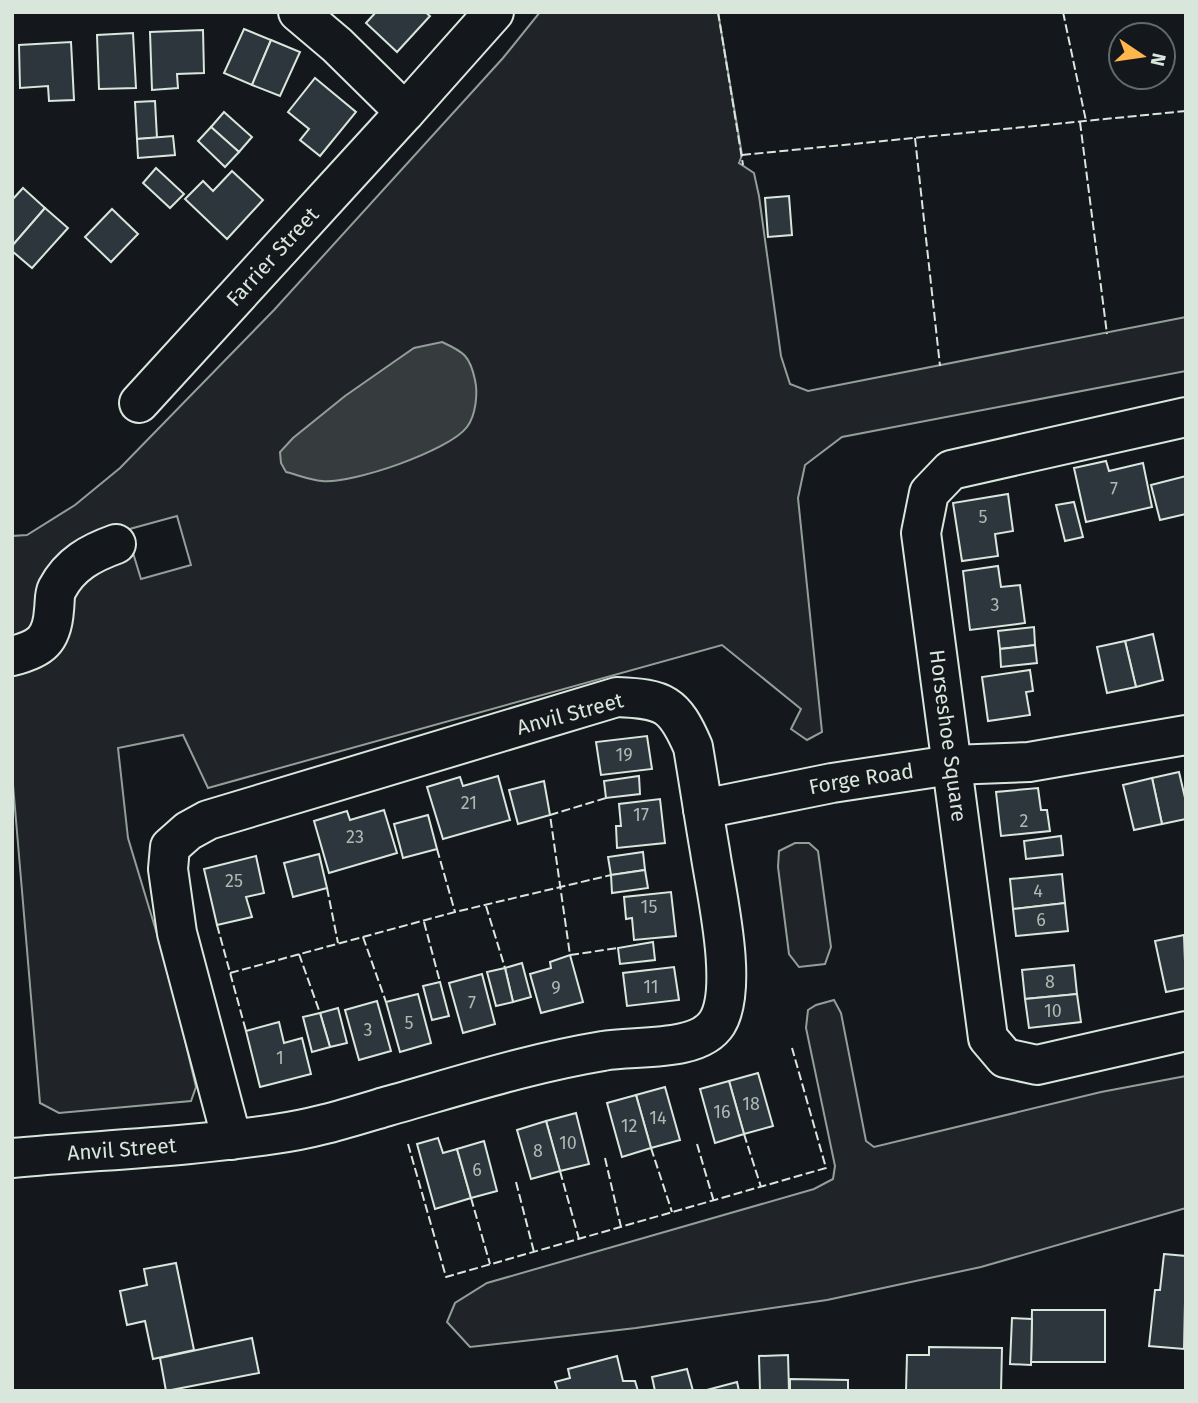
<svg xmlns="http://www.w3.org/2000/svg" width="1198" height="1403" font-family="'Fira Sans',sans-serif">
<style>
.green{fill:#202428;stroke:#939e99;stroke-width:2;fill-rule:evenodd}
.water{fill:#363b3e;stroke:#939e99;stroke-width:2}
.building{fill:#2c363c;stroke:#d8e6dc;stroke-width:2}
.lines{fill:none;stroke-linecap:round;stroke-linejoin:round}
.minor-casing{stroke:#d8e6dc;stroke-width:42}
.minor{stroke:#14181c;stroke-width:38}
.fence{stroke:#d8e6dc;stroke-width:2;stroke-dasharray:9 3.5;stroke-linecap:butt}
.labels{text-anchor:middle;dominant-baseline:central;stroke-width:5;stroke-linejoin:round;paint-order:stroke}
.number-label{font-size:18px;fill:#adbab4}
.street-label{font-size:21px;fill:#d8e6dc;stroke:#14181c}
</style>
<rect width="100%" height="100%" fill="#14181c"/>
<g class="green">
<path d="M540 12H718L742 155 739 163 754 173 759 196 781 356 790 384 808 391 1186 317V371L842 437 805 465 798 498 822 732 807 740 791 729 801 709 722 645 208 788 183 735 118 748 128 838 170 977 196 1087 191 1101 59 1113 40 1103 12 773V536L27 535 75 505 120 468 274 310 503 58ZM177 516 191 565 141 579 126 530Z"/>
<polygon points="795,843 809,843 818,851 831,947 825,964 799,967 789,954 778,867 779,851"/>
<polygon points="834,1000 841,1013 866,1141 874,1147 1101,1092 1186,1076 1186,1208 981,1267 827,1300 636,1328 470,1347 447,1322 455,1303 487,1283 814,1189 833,1179 835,1166 806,1028 808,1010 816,1005"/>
</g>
<path class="water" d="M442 342C464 352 470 356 475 380 478 393 476 415 467 427 449 451 352 484 322 481 310 480 298 475 286 472L281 463 280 452 293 438 345 396 398 359 414 348Z"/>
<g class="building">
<polygon points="376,12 425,12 430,16 397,52 366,23"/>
<polygon points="244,29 271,40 252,85 224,73"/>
<polygon points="203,30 204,73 177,74 178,88 152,90 150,32"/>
<polygon points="133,33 136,88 99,89 97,35"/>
<polygon points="271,40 300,52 280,96 252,85"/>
<polygon points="71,42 74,100 49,101 48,86 20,88 19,45"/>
<polygon points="315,78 356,112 320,156 300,140 309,129 288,112"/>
<polygon points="155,101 157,138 137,139 135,102"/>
<polygon points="224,112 252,137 239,152 211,127"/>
<polygon points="211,127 239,152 225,167 198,141"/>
<polygon points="173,136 175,155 138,158 137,139"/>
<polygon points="156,168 184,194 170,208 143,183"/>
<polygon points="232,171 263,200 227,239 185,199 203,181 213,191"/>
<polygon points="23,188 45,208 12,246 12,200"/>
<polygon points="789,196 792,235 768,237 765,198"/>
<polygon points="45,208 68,228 32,268 12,251 12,246"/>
<polygon points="112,209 138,234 111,262 85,237"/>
<polygon points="1106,461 1109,471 1143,463 1152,507 1086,522 1074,468"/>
<polygon points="1186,476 1186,514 1160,520 1151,485"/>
<polygon points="1008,494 1013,531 995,534 998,556 962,561 953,503"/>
<polygon points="1074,502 1083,537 1065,541 1056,505"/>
<polygon points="998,566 1001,587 1020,585 1025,623 970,630 963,571"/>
<polygon points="1034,627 1035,645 1000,649 998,631"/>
<polygon points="1153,634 1163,680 1136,687 1125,641"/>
<polygon points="1125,641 1136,687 1107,693 1097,647"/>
<polygon points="1035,645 1037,663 1001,667 1000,649"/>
<polygon points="1030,670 1033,691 1026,692 1030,715 988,721 982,677"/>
<polygon points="647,736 652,769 601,775 596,742"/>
<polygon points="1179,772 1186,802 1186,819 1162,824 1152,778"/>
<polygon points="498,776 510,820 443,839 427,787 460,777 463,786"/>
<polygon points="639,776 640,794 606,798 604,781"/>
<polygon points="1152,778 1162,824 1134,830 1123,785"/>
<polygon points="544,781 550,815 518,824 509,790"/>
<polygon points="1038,788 1041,810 1047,810 1050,831 1001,836 996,792"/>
<polygon points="660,799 665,843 617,848 616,826 621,826 619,804"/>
<polygon points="384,810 397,853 329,873 314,821 347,811 350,820"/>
<polygon points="428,815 437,849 403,858 394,824"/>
<polygon points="1061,836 1063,855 1026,859 1024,841"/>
<polygon points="643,852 645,870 611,875 608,857"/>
<polygon points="319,854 327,888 293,897 284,863"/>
<polygon points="256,856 264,893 246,897 252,917 217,925 204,869"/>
<polygon points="645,870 648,888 612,893 611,875"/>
<polygon points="1062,874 1065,903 1013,909 1010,879"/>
<polygon points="671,892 676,936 634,940 632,918 626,919 624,897"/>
<polygon points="1065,903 1068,931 1016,936 1013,909"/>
<polygon points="1184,935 1186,988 1166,992 1155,941"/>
<polygon points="653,942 655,960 620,964 618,948"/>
<polygon points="570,955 583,1002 541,1013 530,974 551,968 550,962"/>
<polygon points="522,963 531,997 513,1002 505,968"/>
<polygon points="1074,965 1077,994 1025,999 1022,970"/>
<polygon points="674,967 679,1000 627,1006 623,973"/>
<polygon points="505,968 513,1002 496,1006 487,972"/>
<polygon points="482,974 495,1024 463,1033 449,983"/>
<polygon points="440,982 449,1016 432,1020 423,986"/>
<polygon points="418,994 431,1043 400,1052 386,1002"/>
<polygon points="1077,994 1081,1022 1029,1028 1025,999"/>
<polygon points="377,1001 391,1051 359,1060 345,1010"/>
<polygon points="338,1008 347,1043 330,1047 320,1013"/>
<polygon points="320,1013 330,1047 312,1052 303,1017"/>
<polygon points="279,1022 284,1043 302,1038 311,1074 260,1087 246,1031"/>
<polygon points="758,1073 773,1126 744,1134 729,1081"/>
<polygon points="729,1081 744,1134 715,1143 700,1089"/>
<polygon points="665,1087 680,1140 651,1148 636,1095"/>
<polygon points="636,1095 651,1148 622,1157 607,1103"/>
<polygon points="576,1113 589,1164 560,1171 546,1121"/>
<polygon points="546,1121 560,1171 531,1179 517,1130"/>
<polygon points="438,1138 443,1153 457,1149 471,1198 435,1209 417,1144"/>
<polygon points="484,1141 497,1191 471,1198 457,1149"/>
<polygon points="1164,1254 1186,1256 1184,1349 1149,1346 1155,1290 1160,1290"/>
<polygon points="176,1263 194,1350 153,1359 145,1321 127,1325 120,1291 147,1285 144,1269"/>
<polygon points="1032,1310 1105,1310 1105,1362 1031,1362"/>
<polygon points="1012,1318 1032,1319 1031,1365 1010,1364"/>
<polygon points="252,1338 259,1373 166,1391 160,1358"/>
<polygon points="929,1347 1002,1348 1001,1391 906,1391 907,1355 929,1355"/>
<polygon points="788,1355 789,1391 760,1391 759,1356"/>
<polygon points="617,1356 623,1381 635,1381 638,1391 558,1391 555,1382 570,1378 568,1369"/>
<polygon points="687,1369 693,1391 655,1391 652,1377"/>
<polygon points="790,1379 848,1380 848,1391 790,1391"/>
<polygon points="737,1382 739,1391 703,1391"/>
</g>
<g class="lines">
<g class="minor-casing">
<g id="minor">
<polyline points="405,112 494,12"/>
<path id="s1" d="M139 403 405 112 337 45 298 12"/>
<path id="s2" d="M1186 417 951 470 929 493 921 533 988 1038 1005 1058 1037 1065 1186 1031"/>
<path d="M12 656C41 649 52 640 54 610 55 603 54 595 57 589 70 564 91 553 116 544"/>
<path id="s3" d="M703 809 832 783 951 765 1029 762 1186 735"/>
<path id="s4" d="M12 1158C100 1150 188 1147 275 1134 314 1129 351 1117 388 1106 459 1086 530 1063 603 1051 634 1045 698 1053 717 1023 739 988 716 892 710 851 704 817 699 782 693 747 674 703 664 699 617 697L208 820 188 831 170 847 168 869 177 933 232 1140"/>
</g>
</g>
<use href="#minor" class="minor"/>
<g class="fence">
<polyline points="718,12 743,165"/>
<polyline points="1063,12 1086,121"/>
<polyline points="1080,122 1107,334"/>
<polyline points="915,138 940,366"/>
<polyline points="742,155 1186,111"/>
<polyline points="606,798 550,815 570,955 618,948"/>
<polyline points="437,849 455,912"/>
<polyline points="327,888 338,943"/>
<polyline points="486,906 505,968"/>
<polyline points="424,922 440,982"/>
<polyline points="217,925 246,1031"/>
<polyline points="363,937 386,1002"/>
<polyline points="299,954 320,1013"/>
<polyline points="230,973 455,912 611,875"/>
<polyline points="744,1134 761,1187"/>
<polyline points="408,1144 446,1277 826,1168 792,1048"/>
<polyline points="697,1144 714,1202"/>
<polyline points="651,1148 672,1212"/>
<polyline points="605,1158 621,1227"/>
<polyline points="560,1171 579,1239"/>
<polyline points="516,1182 534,1252"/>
<polyline points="471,1198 490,1264"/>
</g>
</g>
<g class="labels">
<g class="number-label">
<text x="1114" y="489">7</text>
<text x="983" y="517">5</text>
<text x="995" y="605">3</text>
<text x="624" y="755">19</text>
<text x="469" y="803">21</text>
<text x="641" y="815">17</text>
<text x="1024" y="821">2</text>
<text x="355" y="837">23</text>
<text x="234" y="881">25</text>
<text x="1038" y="891">4</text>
<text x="649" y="907">15</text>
<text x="1041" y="920">6</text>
<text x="1050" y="982">8</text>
<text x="651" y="987">11</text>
<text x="556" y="988">9</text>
<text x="472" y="1003">7</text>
<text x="1053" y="1011">10</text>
<text x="409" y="1023">5</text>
<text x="368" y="1030">3</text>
<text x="280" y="1058">1</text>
<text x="751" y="1104">18</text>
<text x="722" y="1112">16</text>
<text x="658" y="1118">14</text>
<text x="629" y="1126">12</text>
<text x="568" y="1143">10</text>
<text x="538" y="1151">8</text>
<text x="477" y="1170">6</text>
</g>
<g class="street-label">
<text stroke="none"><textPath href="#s1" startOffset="198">Farrier Street</textPath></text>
<text transform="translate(570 714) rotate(-15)">Anvil Street</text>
<text stroke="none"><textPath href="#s2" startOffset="518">Horseshoe Square</textPath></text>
<text stroke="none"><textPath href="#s3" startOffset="161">Forge Road</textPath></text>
<text stroke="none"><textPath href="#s4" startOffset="110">Anvil Street</textPath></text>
</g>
</g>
<rect width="1198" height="1403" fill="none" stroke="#d8e6dc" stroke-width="28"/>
<g transform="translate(1142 56) rotate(103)"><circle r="33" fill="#14181c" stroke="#626a69" stroke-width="2"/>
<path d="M0-5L12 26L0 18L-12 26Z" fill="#ffb74d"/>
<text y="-10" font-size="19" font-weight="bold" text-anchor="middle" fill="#d8e6dc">N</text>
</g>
</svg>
